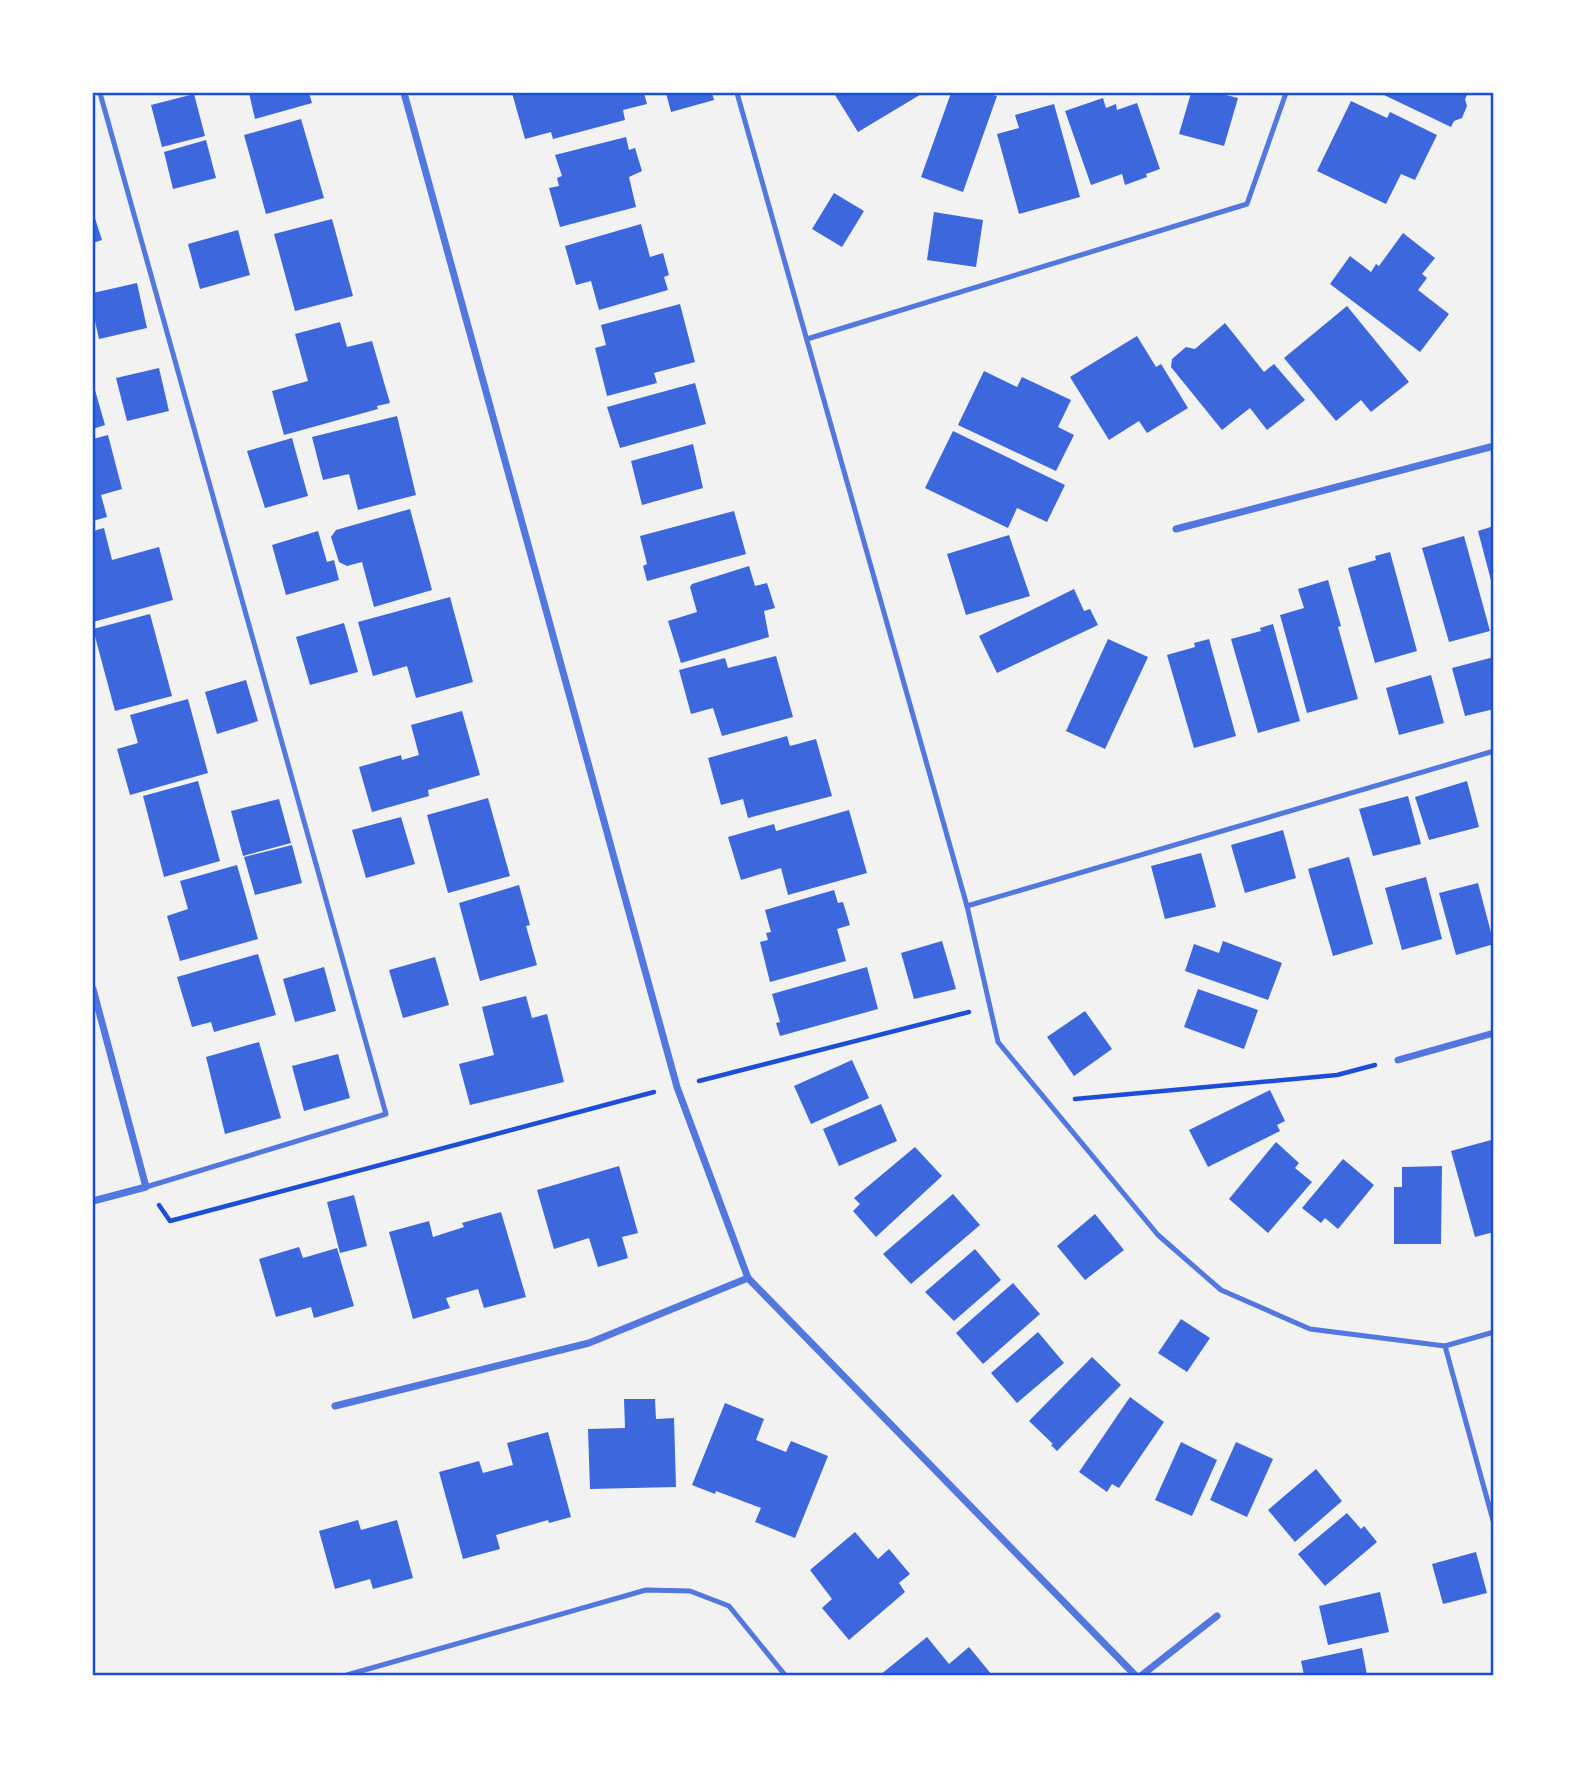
<svg xmlns="http://www.w3.org/2000/svg" width="1587" height="1768" font-family="Quicksand,sans-serif">
<style>
.building{fill:#3d67dc}
.lines{fill:none;stroke-linecap:round;stroke-linejoin:round}
.path{stroke:#1d4ed8;stroke-width:4.5}
.service{stroke:#5277de;stroke-width:5}
.minor{stroke:#5277de;stroke-width:7}
.neatline{fill:none;stroke:#1d4ed8;stroke-width:2.5}
</style>
<rect width="100%" height="100%" fill="#f2f2f2"/>
<g class="building">
<polygon points="249,93 309,93 312,103 255,119"/>
<polygon points="512,93 644,93 647,104 623,110 625,120 553,139 551,132 525,139"/>
<polygon points="666,93 712,93 714,100 671,112"/>
<polygon points="840,93 923,93 858,132 835,95"/>
<polygon points="951,93 988,93 997,96 963,192 921,177"/>
<polygon points="1191,93 1218,93 1238,98 1224,146 1179,134"/>
<polygon points="1386,93 1468,93 1465,99 1467,106 1462,118 1454,121 1451,127 1384,95"/>
<polygon points="194,94 205,136 162,147 151,105"/>
<polygon points="1103,98 1106,108 1116,104 1117,110 1137,103 1160,169 1146,174 1147,177 1125,185 1122,174 1091,185 1065,111"/>
<polygon points="1351,101 1387,118 1390,112 1437,135 1415,180 1401,174 1386,204 1317,171"/>
<polygon points="1054,104 1080,197 1019,214 997,134 1019,128 1015,115"/>
<polygon points="301,119 324,198 266,214 244,135"/>
<polygon points="626,137 629,150 635,148 642,171 629,177 636,207 560,227 549,188 559,186 557,178 562,176 555,155"/>
<polygon points="206,140 216,178 173,189 164,152"/>
<polygon points="834,193 864,211 842,247 812,229"/>
<polygon points="93,212 102,240 93,243"/>
<polygon points="934,212 983,220 976,267 927,260"/>
<polygon points="332,219 353,296 295,311 274,234"/>
<polygon points="641,224 650,257 663,253 669,275 664,277 668,290 599,310 591,281 576,285 565,246"/>
<polygon points="238,230 250,275 200,289 188,244"/>
<polygon points="1403,233 1435,258 1422,274 1427,278 1418,290 1449,314 1420,352 1330,284 1350,256 1371,272 1376,264 1379,266"/>
<polygon points="137,283 147,328 99,339 93,312 93,293"/>
<polygon points="680,304 695,362 654,373 657,383 607,396 595,348 606,345 601,325"/>
<polygon points="1347,306 1409,382 1371,412 1361,400 1336,421 1284,358"/>
<polygon points="340,322 347,347 372,341 390,403 377,406 378,409 284,435 272,391 308,381 295,334"/>
<polygon points="1225,323 1264,372 1274,364 1305,400 1267,430 1250,408 1222,430 1171,367 1172,359 1186,347 1195,349"/>
<polygon points="1137,336 1156,367 1161,364 1188,408 1147,433 1139,421 1109,440 1070,377"/>
<polygon points="159,368 169,411 127,421 116,378"/>
<polygon points="984,371 1017,387 1022,377 1071,400 1058,427 1074,435 1056,471 958,425"/>
<polygon points="93,383 105,425 93,429"/>
<polygon points="695,383 706,424 620,448 607,407"/>
<polygon points="397,416 416,495 358,510 349,474 323,480 312,437"/>
<polygon points="953,431 1065,485 1047,522 1017,508 1008,528 925,488"/>
<polygon points="108,435 122,489 101,495 107,517 93,521 93,439"/>
<polygon points="292,438 308,496 265,508 247,451"/>
<polygon points="693,444 703,488 642,505 631,461"/>
<polygon points="410,509 432,590 374,607 362,562 347,566 339,562 331,537 336,530"/>
<polygon points="734,511 746,554 647,581 643,566 647,564 640,536"/>
<polygon points="1494,526 1494,588 1493,588 1478,531"/>
<polygon points="104,528 112,560 159,547 173,600 93,622 93,531"/>
<polygon points="318,531 327,562 334,560 339,580 286,595 272,545"/>
<polygon points="1009,535 1030,596 966,615 947,554"/>
<polygon points="1464,536 1490,631 1449,642 1422,548"/>
<polygon points="1390,552 1417,651 1375,663 1348,568 1376,560 1375,556"/>
<polygon points="749,566 755,586 767,583 775,608 764,611 769,637 681,663 668,621 697,612 690,587 692,584"/>
<polygon points="1328,580 1341,626 1338,627 1358,699 1307,713 1280,615 1304,608 1298,589"/>
<polygon points="1074,589 1084,611 1090,609 1098,625 997,673 979,636"/>
<polygon points="450,597 473,682 416,698 407,666 373,676 358,622"/>
<polygon points="150,614 172,696 115,711 93,629"/>
<polygon points="344,623 358,672 310,685 296,637"/>
<polygon points="1273,624 1300,721 1258,733 1231,639 1261,631 1260,628"/>
<polygon points="1108,639 1148,657 1105,749 1066,731"/>
<polygon points="1209,639 1236,736 1194,748 1167,655 1195,647 1194,643"/>
<polygon points="776,656 793,717 722,736 713,708 691,714 679,670 725,658 728,668"/>
<polygon points="1494,657 1494,709 1465,716 1452,668"/>
<polygon points="1431,675 1444,723 1399,735 1386,688"/>
<polygon points="246,680 258,721 217,734 205,692"/>
<polygon points="188,699 208,773 130,795 117,749 138,743 130,715"/>
<polygon points="462,711 480,775 428,790 429,796 372,812 359,767 401,755 402,760 419,755 411,725"/>
<polygon points="787,736 790,746 816,739 832,796 748,818 743,799 721,805 708,758"/>
<polygon points="198,781 220,861 164,877 143,796"/>
<polygon points="1467,781 1479,827 1429,840 1415,797"/>
<polygon points="1408,796 1421,844 1373,856 1359,809"/>
<polygon points="488,798 510,876 448,893 427,815"/>
<polygon points="279,799 291,843 243,856 231,811"/>
<polygon points="849,810 867,873 788,895 781,868 741,880 728,837 774,824 776,831"/>
<polygon points="401,817 415,864 366,878 352,830"/>
<polygon points="1283,830 1296,878 1245,893 1231,845"/>
<polygon points="292,845 302,883 255,895 244,857"/>
<polygon points="1201,853 1216,907 1165,919 1151,866"/>
<polygon points="1349,857 1373,944 1333,956 1308,869"/>
<polygon points="237,865 258,939 180,961 167,916 188,909 180,881"/>
<polygon points="1426,877 1442,939 1402,950 1385,888"/>
<polygon points="1478,883 1494,944 1456,955 1439,893"/>
<polygon points="519,885 530,925 526,926 537,965 480,981 459,903"/>
<polygon points="834,890 838,903 843,902 850,925 837,929 846,961 770,982 760,942 768,940 766,933 771,932 765,910"/>
<polygon points="942,941 956,989 914,999 901,953"/>
<polygon points="1223,941 1282,963 1268,1000 1185,971 1194,944 1219,953"/>
<polygon points="258,954 276,1015 214,1032 211,1022 192,1027 177,977"/>
<polygon points="435,957 449,1005 403,1018 389,970"/>
<polygon points="324,967 336,1011 295,1022 283,979"/>
<polygon points="867,967 878,1009 780,1036 776,1023 780,1022 772,994"/>
<polygon points="1198,989 1258,1010 1244,1049 1184,1027"/>
<polygon points="526,996 532,1018 547,1014 564,1082 470,1105 459,1064 494,1055 482,1007"/>
<polygon points="1085,1011 1112,1049 1074,1076 1047,1037"/>
<polygon points="259,1042 281,1118 225,1134 206,1057"/>
<polygon points="338,1054 350,1098 304,1111 292,1066"/>
<polygon points="852,1060 869,1098 811,1124 794,1086"/>
<polygon points="1270,1090 1285,1121 1277,1125 1280,1131 1208,1167 1189,1130"/>
<polygon points="881,1104 897,1141 839,1166 823,1129"/>
<polygon points="1491,1140 1494,1151 1494,1232 1475,1237 1451,1151"/>
<polygon points="1276,1142 1299,1163 1295,1168 1312,1182 1268,1233 1229,1199"/>
<polygon points="915,1147 942,1176 876,1237 853,1211 860,1204 854,1198"/>
<polygon points="1343,1159 1374,1185 1338,1229 1325,1218 1321,1223 1302,1208"/>
<polygon points="619,1166 638,1233 622,1237 628,1258 598,1267 589,1238 554,1249 537,1190"/>
<polygon points="1442,1166 1441,1244 1394,1244 1394,1187 1402,1187 1402,1167"/>
<polygon points="953,1194 980,1225 911,1284 883,1254"/>
<polygon points="354,1195 367,1246 340,1253 327,1202"/>
<polygon points="501,1212 526,1297 484,1308 478,1289 446,1298 450,1308 413,1319 389,1232 429,1221 433,1237 464,1227 462,1223"/>
<polygon points="1095,1214 1124,1250 1085,1280 1057,1246"/>
<polygon points="299,1247 303,1258 337,1248 354,1306 314,1318 311,1307 276,1317 259,1259"/>
<polygon points="975,1249 1001,1280 954,1321 925,1292"/>
<polygon points="1013,1283 1040,1314 983,1364 956,1333"/>
<polygon points="1181,1319 1210,1338 1187,1372 1158,1353"/>
<polygon points="1038,1332 1064,1363 1017,1403 991,1373"/>
<polygon points="1092,1357 1121,1385 1057,1451 1051,1445 1053,1444 1029,1421"/>
<polygon points="1130,1397 1164,1422 1119,1488 1112,1484 1107,1492 1079,1472"/>
<polygon points="624,1399 655,1399 656,1419 674,1418 676,1487 590,1489 588,1429 625,1428"/>
<polygon points="725,1403 764,1419 756,1440 786,1452 791,1441 828,1456 795,1538 755,1522 761,1508 716,1491 715,1494 692,1485"/>
<polygon points="548,1432 571,1517 549,1523 548,1520 496,1535 500,1549 463,1559 439,1472 479,1461 483,1473 513,1465 507,1443"/>
<polygon points="1181,1442 1217,1460 1192,1516 1155,1500"/>
<polygon points="1236,1442 1273,1459 1247,1517 1210,1500"/>
<polygon points="1316,1469 1342,1501 1295,1542 1268,1510"/>
<polygon points="1347,1513 1361,1529 1364,1526 1377,1542 1325,1586 1298,1554"/>
<polygon points="358,1520 361,1530 397,1520 413,1578 373,1589 370,1579 335,1589 319,1531"/>
<polygon points="855,1532 878,1559 889,1549 910,1574 899,1583 905,1592 849,1640 822,1608 832,1599 810,1570"/>
<polygon points="1476,1552 1487,1593 1443,1604 1432,1564"/>
<polygon points="1380,1592 1389,1632 1328,1645 1319,1606"/>
<polygon points="927,1637 949,1664 969,1647 992,1675 880,1675"/>
<polygon points="1362,1648 1367,1675 1304,1675 1301,1661"/>
</g>
<g class="lines">
<g class="path">
<polyline points="699,1081 969,1012"/>
<polyline points="1075,1099 1337,1075 1375,1065"/>
<polyline points="159,1205 170,1221 654,1092"/>
</g>
<g class="service">
<polyline points="100,93 386,1114 146,1187"/>
<polyline points="737,93 967,906 998,1042 1158,1235 1221,1290 1310,1329 1445,1346 1494,1332"/>
<polyline points="807,339 1247,204 1286,93"/>
<polyline points="967,906 1494,751"/>
<polyline points="1445,1346 1494,1524"/>
<polyline points="347,1675 646,1590 690,1591 729,1606 785,1675"/>
</g>
<g class="minor">
<polyline points="404,93 677,1087 748,1278 1135,1675"/>
<polyline points="1176,529 1494,446"/>
<polyline points="93,989 146,1187 93,1201"/>
<polyline points="1398,1060 1494,1033"/>
<polyline points="335,1406 589,1343 748,1278"/>
<polyline points="1142,1675 1217,1616"/>
</g>
</g>
<rect width="1587" height="1768" fill="none" stroke="#ffffff" stroke-width="189"/>
<rect x="94" y="94" width="1398" height="1580" class="neatline"/>
</svg>
